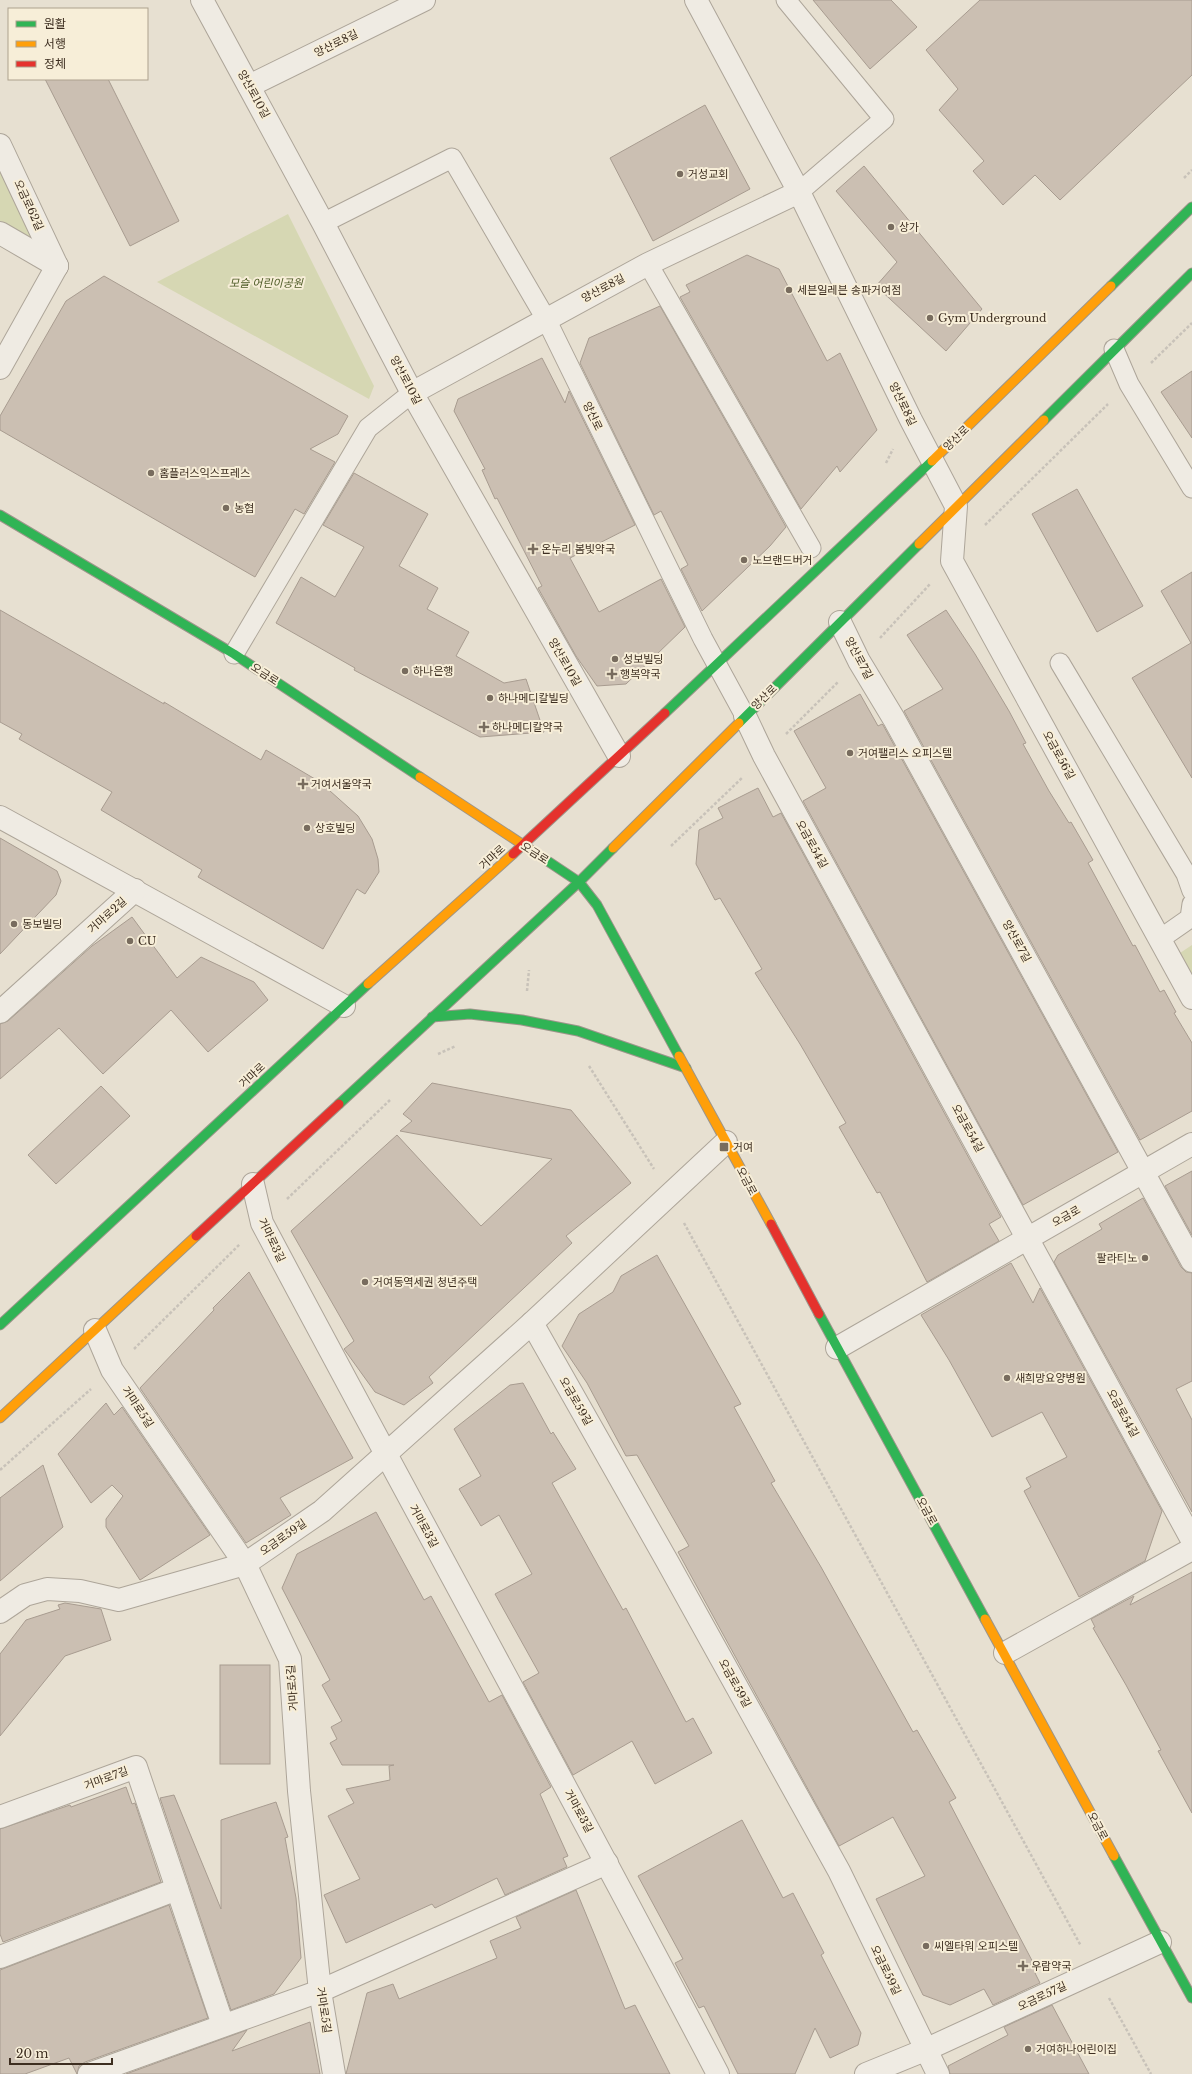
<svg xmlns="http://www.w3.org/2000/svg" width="1192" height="2074" font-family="'Libre Baskerville','Noto Sans KR',serif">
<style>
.green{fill:#d6d7b3}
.building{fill:#cbbfb2;stroke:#a89c90}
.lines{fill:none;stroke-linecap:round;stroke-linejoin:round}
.lane-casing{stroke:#ada599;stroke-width:21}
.street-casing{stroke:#ada599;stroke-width:24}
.fast-casing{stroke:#9c958a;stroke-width:11}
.slow-casing{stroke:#9c958a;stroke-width:11}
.jam-casing{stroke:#9c958a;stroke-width:11}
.path{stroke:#c8c2b9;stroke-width:2.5;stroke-dasharray:3 2;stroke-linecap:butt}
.lane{stroke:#efebe3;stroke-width:19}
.street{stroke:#efebe3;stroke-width:22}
.fast{stroke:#30b455;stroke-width:9}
.slow{stroke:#ff9f0a;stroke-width:9}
.jam{stroke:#e5322d;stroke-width:9}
.poi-dot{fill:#786c5e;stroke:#f7eed8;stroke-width:1.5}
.labels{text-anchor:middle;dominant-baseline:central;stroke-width:4;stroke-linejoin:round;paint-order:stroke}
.street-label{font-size:11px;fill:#3d2e20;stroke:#f7eed8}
.poi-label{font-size:11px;fill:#3d2e20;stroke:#f7eed8;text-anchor:start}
.park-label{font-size:11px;font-style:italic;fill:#4d5a26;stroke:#f7eed8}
</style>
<rect width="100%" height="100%" fill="#e7e0d1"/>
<g class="green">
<polygon points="0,145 57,266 0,233"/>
<polygon points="288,214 374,386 369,399 157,282"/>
<polygon points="1192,945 1192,975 1180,953"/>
</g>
<g class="building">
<polygon points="813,0 891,0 917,27 870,69"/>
<polygon points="980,0 1192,0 1192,75 1060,200 1035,175 1003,205 973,171 984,161 939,110 958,89 926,50"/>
<polygon points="45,79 108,79 179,221 130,246"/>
<polygon points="705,105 750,189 653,241 610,158"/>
<polygon points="864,166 982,309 946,351 876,286 897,262 836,191"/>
<polygon points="747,255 779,269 827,361 840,353 877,430 840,472 837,466 801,509 680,297 690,292 686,285"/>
<polygon points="104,276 348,416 338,434 310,449 335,462 304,514 295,509 255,577 0,430 0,416 66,301"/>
<polygon points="660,306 786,527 770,546 702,611 681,569 688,565 661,511 654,515 580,363 589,338"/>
<polygon points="542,358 565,403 569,391 635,525 570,558 599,612 661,579 685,627 626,684 597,686 576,656 538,588 542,586 497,498 495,499 482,470 485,469 454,411 458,399"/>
<polygon points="1192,371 1192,438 1161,392"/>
<polygon points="354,473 428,514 399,566 438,588 427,609 469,632 456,656 504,683 526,679 544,732 480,737 354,670 355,668 276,623 301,577 335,597 364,547 323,525"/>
<polygon points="1077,489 1143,606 1097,632 1032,514"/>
<polygon points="1192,572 1192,778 1132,678 1191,643 1161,591"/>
<polygon points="0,610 164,704 164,702 261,760 266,750 320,782 358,816 372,839 378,859 379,872 365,894 357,889 323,949 198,877 202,870 101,810 112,792 19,739 22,734 0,722"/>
<polygon points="946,610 975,654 1009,711 1026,743 1023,744 1049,791 1069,823 1071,822 1093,860 1088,863 1133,946 1135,945 1160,992 1164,990 1176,1012 1174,1013 1192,1043 1192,1111 1140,1140 904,711 943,689 907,635"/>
<polygon points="860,694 878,726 882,724 883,725 1118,1152 1023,1205 803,801 826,788 794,731"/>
<polygon points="758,788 773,817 781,813 1001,1217 989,1224 999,1241 927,1282 880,1192 877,1193 839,1127 846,1123 800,1044 755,973 762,969 720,898 715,900 696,864 699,830 723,818 718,808"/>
<polygon points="0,838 57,871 61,881 56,895 0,954"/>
<polygon points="132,917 177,978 201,957 254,982 268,1000 208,1052 171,1010 103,1074 59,1028 0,1079 0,1024 8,1021 92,946"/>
<polygon points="432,1083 571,1110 631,1183 566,1236 572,1243 429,1377 433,1383 404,1405 375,1392 344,1349 354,1341 291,1231 397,1135 481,1226 552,1159 400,1131 412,1121 403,1114"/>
<polygon points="101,1086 130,1116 56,1184 28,1155"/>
<polygon points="1192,1171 1192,1235 1165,1186"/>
<polygon points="1143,1198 1181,1267 1186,1272 1192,1273 1192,1381 1176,1389 1192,1420 1192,1512 1054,1262 1058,1255 1102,1229 1099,1224"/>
<polygon points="657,1255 741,1404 734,1407 775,1481 771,1483 821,1567 913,1732 917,1730 956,1798 949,1802 1038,1972 1035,1973 1040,1983 993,2005 984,1989 950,2005 923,1995 876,1899 925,1876 893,1817 839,1846 678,1552 689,1546 637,1455 626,1456 587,1383 562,1346 579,1314 613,1292 621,1276"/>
<polygon points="1011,1263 1033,1303 1040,1288 1162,1511 1145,1561 1079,1597 1024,1491 1031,1487 1026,1478 1067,1457 1042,1412 992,1437 949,1360 921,1315"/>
<polygon points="249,1272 353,1458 280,1498 291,1515 246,1543 140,1388 214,1310 213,1308"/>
<polygon points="523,1383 551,1434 553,1432 576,1469 552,1483 623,1610 626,1608 686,1722 693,1718 712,1753 655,1784 632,1741 573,1775 523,1682 539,1673 495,1594 532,1574 499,1515 481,1526 459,1489 481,1476 454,1429 510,1385"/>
<polygon points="106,1403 114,1415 122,1407 210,1535 140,1580 106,1527 106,1519 123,1496 112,1485 91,1503 58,1454"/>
<polygon points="43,1465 63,1527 0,1581 0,1498"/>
<polygon points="376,1512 424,1600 431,1596 489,1702 502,1695 551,1787 540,1794 568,1856 563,1858 567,1867 505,1895 497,1878 435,1908 432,1904 346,1943 324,1895 360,1879 328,1816 354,1803 346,1789 390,1780 389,1766 394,1765 342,1765 330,1743 337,1739 331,1727 342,1721 322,1685 330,1680 282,1588 297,1554"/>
<polygon points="1192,1572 1192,1813 1158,1751 1161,1750 1126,1685 1093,1628 1095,1627 1091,1619 1134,1596 1130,1605"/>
<polygon points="65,1603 101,1609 111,1640 65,1656 0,1736 0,1654 26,1620 60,1609 58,1605"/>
<rect x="220" y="1665" width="50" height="99"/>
<polygon points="126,1787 132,1804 135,1803 161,1882 3,1942 0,1934 0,1829 70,1805 71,1807"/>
<polygon points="174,1795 221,1909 221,1820 276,1802 288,1837 285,1838 296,1898 301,1958 274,1994 231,2010 160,1798"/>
<polygon points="742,1820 783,1898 793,1893 824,1953 821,1955 861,2033 858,2045 830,2058 815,2028 795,2074 738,2074 704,2006 699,2008 675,1963 683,1959 638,1876"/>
<polygon points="576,1890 625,2009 635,2005 670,2074 346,2074 367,1993 393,1984 399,1999 497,1958 490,1941 521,1928 516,1917"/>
<polygon points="169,1905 208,2018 85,2062 79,2066 77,2074 69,2058 25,2074 0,2074 0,1970"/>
<polygon points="1052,2005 1089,2074 950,2074 948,2066 1008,2035 1004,2027"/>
<polygon points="310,2022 320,2074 126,2074 247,2030 232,2051"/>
</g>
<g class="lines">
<g class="lane-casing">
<g id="lane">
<polyline points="786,0 884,119 799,192"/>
<polyline points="323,223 452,158 546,319 703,639 745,716"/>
<polyline points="648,264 811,548"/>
<polyline points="1114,349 1129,384 1192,488"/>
<polyline points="234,654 368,428 412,393"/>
<polyline points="1060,663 1186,874 1192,891"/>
<polyline points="1160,939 1190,918 1192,904"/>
</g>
</g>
<g class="street-casing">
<g id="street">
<polyline points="202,0 323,223 412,393 619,756"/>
<polyline points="696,0 799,192 911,420 956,506 952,561 1192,998"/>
<polyline points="249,86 424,0"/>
<polyline points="0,145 57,266"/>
<polyline points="0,233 57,266"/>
<polyline points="0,368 57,266"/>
<polyline points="412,393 648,264 799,192"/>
<polyline points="840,622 859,661 894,719 1192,1261"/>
<polyline points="745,716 764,756 1192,1540"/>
<polyline points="0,817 344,1006"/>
<polyline points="0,1012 135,890"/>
<path d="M253 1184 262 1223C413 1507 569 1789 718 2074"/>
<polyline points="532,1323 667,1561 839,1871 938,2074"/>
<polyline points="95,1330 112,1370 245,1564 290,1659 299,1791 320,1991 334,2074"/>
<polyline points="837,1348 1192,1144"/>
<polyline points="0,1612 25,1595 47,1589 80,1591 119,1600 245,1564 322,1511 532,1323 726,1142"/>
<polyline points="1005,1653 1192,1549"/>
<polyline points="0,1817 136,1767 223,2025"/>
<polyline points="0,1957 177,1889"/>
<polyline points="89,2074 320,1991 607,1863"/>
<polyline points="866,2074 925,2050 1160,1942"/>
</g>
</g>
<g class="fast-casing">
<g id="fast">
<polyline points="1111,286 1192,207"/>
<polyline points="1044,420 1192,273"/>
<polyline points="0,515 234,654 420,777"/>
<polyline points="665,713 932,461"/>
<polyline points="739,723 919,544"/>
<polyline points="540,856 579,882 597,905 679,1056"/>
<polyline points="432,1017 470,1014 522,1020 578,1031 686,1068"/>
<polyline points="339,1104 579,882 613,848"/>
<polyline points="819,1314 985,1619"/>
<polyline points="0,1325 368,984"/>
<polyline points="1114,1856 1192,1998"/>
</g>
</g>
<g class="slow-casing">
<g id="slow">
<polyline points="932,461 1111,286"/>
<polyline points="919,544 1044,420"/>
<polyline points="420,777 540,856"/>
<polyline points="613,848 739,723"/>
<polyline points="368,984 513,854"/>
<polyline points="679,1056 771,1224"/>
<polyline points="0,1418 196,1236"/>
<polyline points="985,1619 1114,1856"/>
</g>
</g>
<g class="jam-casing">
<g id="jam">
<polyline points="513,854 665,713"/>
<polyline points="771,1224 819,1314"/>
<polyline points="196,1236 339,1104"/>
</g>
</g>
<g class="path">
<polyline points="1184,178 1192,170"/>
<polyline points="1151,363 1192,323"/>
<polyline points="886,463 893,449"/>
<polyline points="985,525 1108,404"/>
<polyline points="880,638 931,583"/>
<polyline points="786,734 838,682"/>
<polyline points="671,846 743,777"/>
<polyline points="527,991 529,970"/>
<polyline points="438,1054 456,1046"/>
<polyline points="589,1066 654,1169"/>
<polyline points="287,1199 390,1100"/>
<polyline points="684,1223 1081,1946"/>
<polyline points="134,1349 240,1244"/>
<polyline points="0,1470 91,1389"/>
<polyline points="1109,1998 1151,2074"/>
</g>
<use href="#lane" class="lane"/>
<use href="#street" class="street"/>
<use href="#fast" class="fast"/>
<use href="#slow" class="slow"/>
<use href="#jam" class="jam"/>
</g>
<g class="poi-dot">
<circle cx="680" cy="174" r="4"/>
<circle cx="891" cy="227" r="4"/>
<circle cx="789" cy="290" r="4"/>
<circle cx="930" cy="318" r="4"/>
<circle cx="151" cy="473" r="4"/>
<circle cx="226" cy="508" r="4"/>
<path d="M531 543h4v4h4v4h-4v4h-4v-4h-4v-4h4z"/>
<circle cx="744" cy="560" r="4"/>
<circle cx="615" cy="659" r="4"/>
<circle cx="405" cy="671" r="4"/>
<path d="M610 668h4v4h4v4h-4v4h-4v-4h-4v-4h4z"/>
<circle cx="490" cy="698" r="4"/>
<path d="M482 721h4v4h4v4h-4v4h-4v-4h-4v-4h4z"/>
<circle cx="850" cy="753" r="4"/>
<path d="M301 778h4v4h4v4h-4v4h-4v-4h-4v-4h4z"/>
<circle cx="307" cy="828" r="4"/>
<circle cx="14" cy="924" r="4"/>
<circle cx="130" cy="941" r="4"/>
<rect x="719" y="1142" width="10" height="10" rx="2"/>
<circle cx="1145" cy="1258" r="4"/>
<circle cx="365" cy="1282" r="4"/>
<circle cx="1007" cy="1378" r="4"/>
<circle cx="926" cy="1946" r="4"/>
<path d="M1021 1960h4v4h4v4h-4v4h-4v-4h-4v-4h4z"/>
<circle cx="1028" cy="2049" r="4"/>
</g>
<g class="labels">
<g class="street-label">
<text transform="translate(336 43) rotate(-26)">양산로8길</text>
<text transform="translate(254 94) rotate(61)">양산로10길</text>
<text transform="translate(29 205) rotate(65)">오금로62길</text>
<text transform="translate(603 288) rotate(-28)">양산로8길</text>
<text transform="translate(406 380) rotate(62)">양산로10길</text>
<text transform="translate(903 404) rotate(64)">양산로8길</text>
<text transform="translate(593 416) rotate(64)">양산로</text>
<text transform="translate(956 438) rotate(-44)">양산로</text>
<text transform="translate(859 658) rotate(62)">양산로7길</text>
<text transform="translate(565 662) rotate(60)">양산로10길</text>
<text transform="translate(265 674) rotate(33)">오금로</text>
<text transform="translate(764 697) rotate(-45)">양산로</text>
<text transform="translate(1059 755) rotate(61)">오금로56길</text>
<text transform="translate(812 844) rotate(61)">오금로54길</text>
<text transform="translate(535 853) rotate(33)">오금로</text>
<text transform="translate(492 857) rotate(-42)">거마로</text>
<text transform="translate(107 915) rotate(-42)">거마로2길</text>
<text transform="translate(1017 941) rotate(61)">양산로7길</text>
<text transform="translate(252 1075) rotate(-43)">거마로</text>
<text transform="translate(968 1128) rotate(61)">오금로54길</text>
<text transform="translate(747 1181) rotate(62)">오금로</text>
<text transform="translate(1066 1216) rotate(-30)">오금로</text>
<text transform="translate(272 1240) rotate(64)">거마로3길</text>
<text transform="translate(576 1401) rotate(60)">오금로59길</text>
<text transform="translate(138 1407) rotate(56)">거마로5길</text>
<text transform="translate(1123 1413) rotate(61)">오금로54길</text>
<text transform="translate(927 1511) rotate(61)">오금로</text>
<text transform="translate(424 1526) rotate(61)">거마로3길</text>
<text transform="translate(283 1537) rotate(-35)">오금로59길</text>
<text transform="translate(735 1683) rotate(61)">오금로59길</text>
<text transform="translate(292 1688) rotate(-94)">거마로5길</text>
<text transform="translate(106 1778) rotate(-20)">거마로7길</text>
<text transform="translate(579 1811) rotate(61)">거마로3길</text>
<text transform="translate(1098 1826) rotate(62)">오금로</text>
<text transform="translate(886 1970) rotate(64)">오금로59길</text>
<text transform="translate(1042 1996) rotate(-25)">오금로57길</text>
<text transform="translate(324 2010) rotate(81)">거마로5길</text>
</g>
<g class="poi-label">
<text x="688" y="174">거성교회</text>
<text x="899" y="227">상가</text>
<text x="797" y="290">세븐일레븐 송파거여점</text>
<text x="938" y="318">Gym Underground</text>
<text x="159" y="473">홈플러스익스프레스</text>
<text x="234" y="508">농협</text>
<text x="541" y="549">온누리 봄빛약국</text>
<text x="752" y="560">노브랜드버거</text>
<text x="623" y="659">성보빌딩</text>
<text x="413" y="671">하나은행</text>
<text x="620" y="674">행복약국</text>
<text x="498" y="698">하나메디칼빌딩</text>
<text x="492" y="727">하나메디칼약국</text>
<text x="858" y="753">거여팰리스 오피스텔</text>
<text x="311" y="784">거여서울약국</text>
<text x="315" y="828">상호빌딩</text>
<text x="22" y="924">동보빌딩</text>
<text x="138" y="941">CU</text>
<text x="733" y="1147">거여</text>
<text x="1137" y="1258" text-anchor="end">팔라티노</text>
<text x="373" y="1282">거여동역세권 청년주택</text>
<text x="1015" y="1378">새희망요양병원</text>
<text x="934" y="1946">씨엘타워 오피스텔</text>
<text x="1031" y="1966">우람약국</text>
<text x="1036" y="2049">거여하나어린이집</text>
</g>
<g class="park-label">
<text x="266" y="283">모슬 어린이공원</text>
</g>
</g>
<rect x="8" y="8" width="140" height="72" fill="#f7eed8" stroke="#ada18e"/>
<rect x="16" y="21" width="20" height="6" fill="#30b455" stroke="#ada18e"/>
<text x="44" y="28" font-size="12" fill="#3d2e20">원활</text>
<rect x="16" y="41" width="20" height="6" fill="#ff9f0a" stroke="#ada18e"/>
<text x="44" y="48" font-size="12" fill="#3d2e20">서행</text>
<rect x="16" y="61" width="20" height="6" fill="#e5322d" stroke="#ada18e"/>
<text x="44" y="68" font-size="12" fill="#3d2e20">정체</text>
<path d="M10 2058v6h102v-6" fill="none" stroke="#3d2e20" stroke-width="2"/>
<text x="16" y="2058" font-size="12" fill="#3d2e20" stroke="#f7eed8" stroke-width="3" paint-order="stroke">20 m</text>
</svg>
